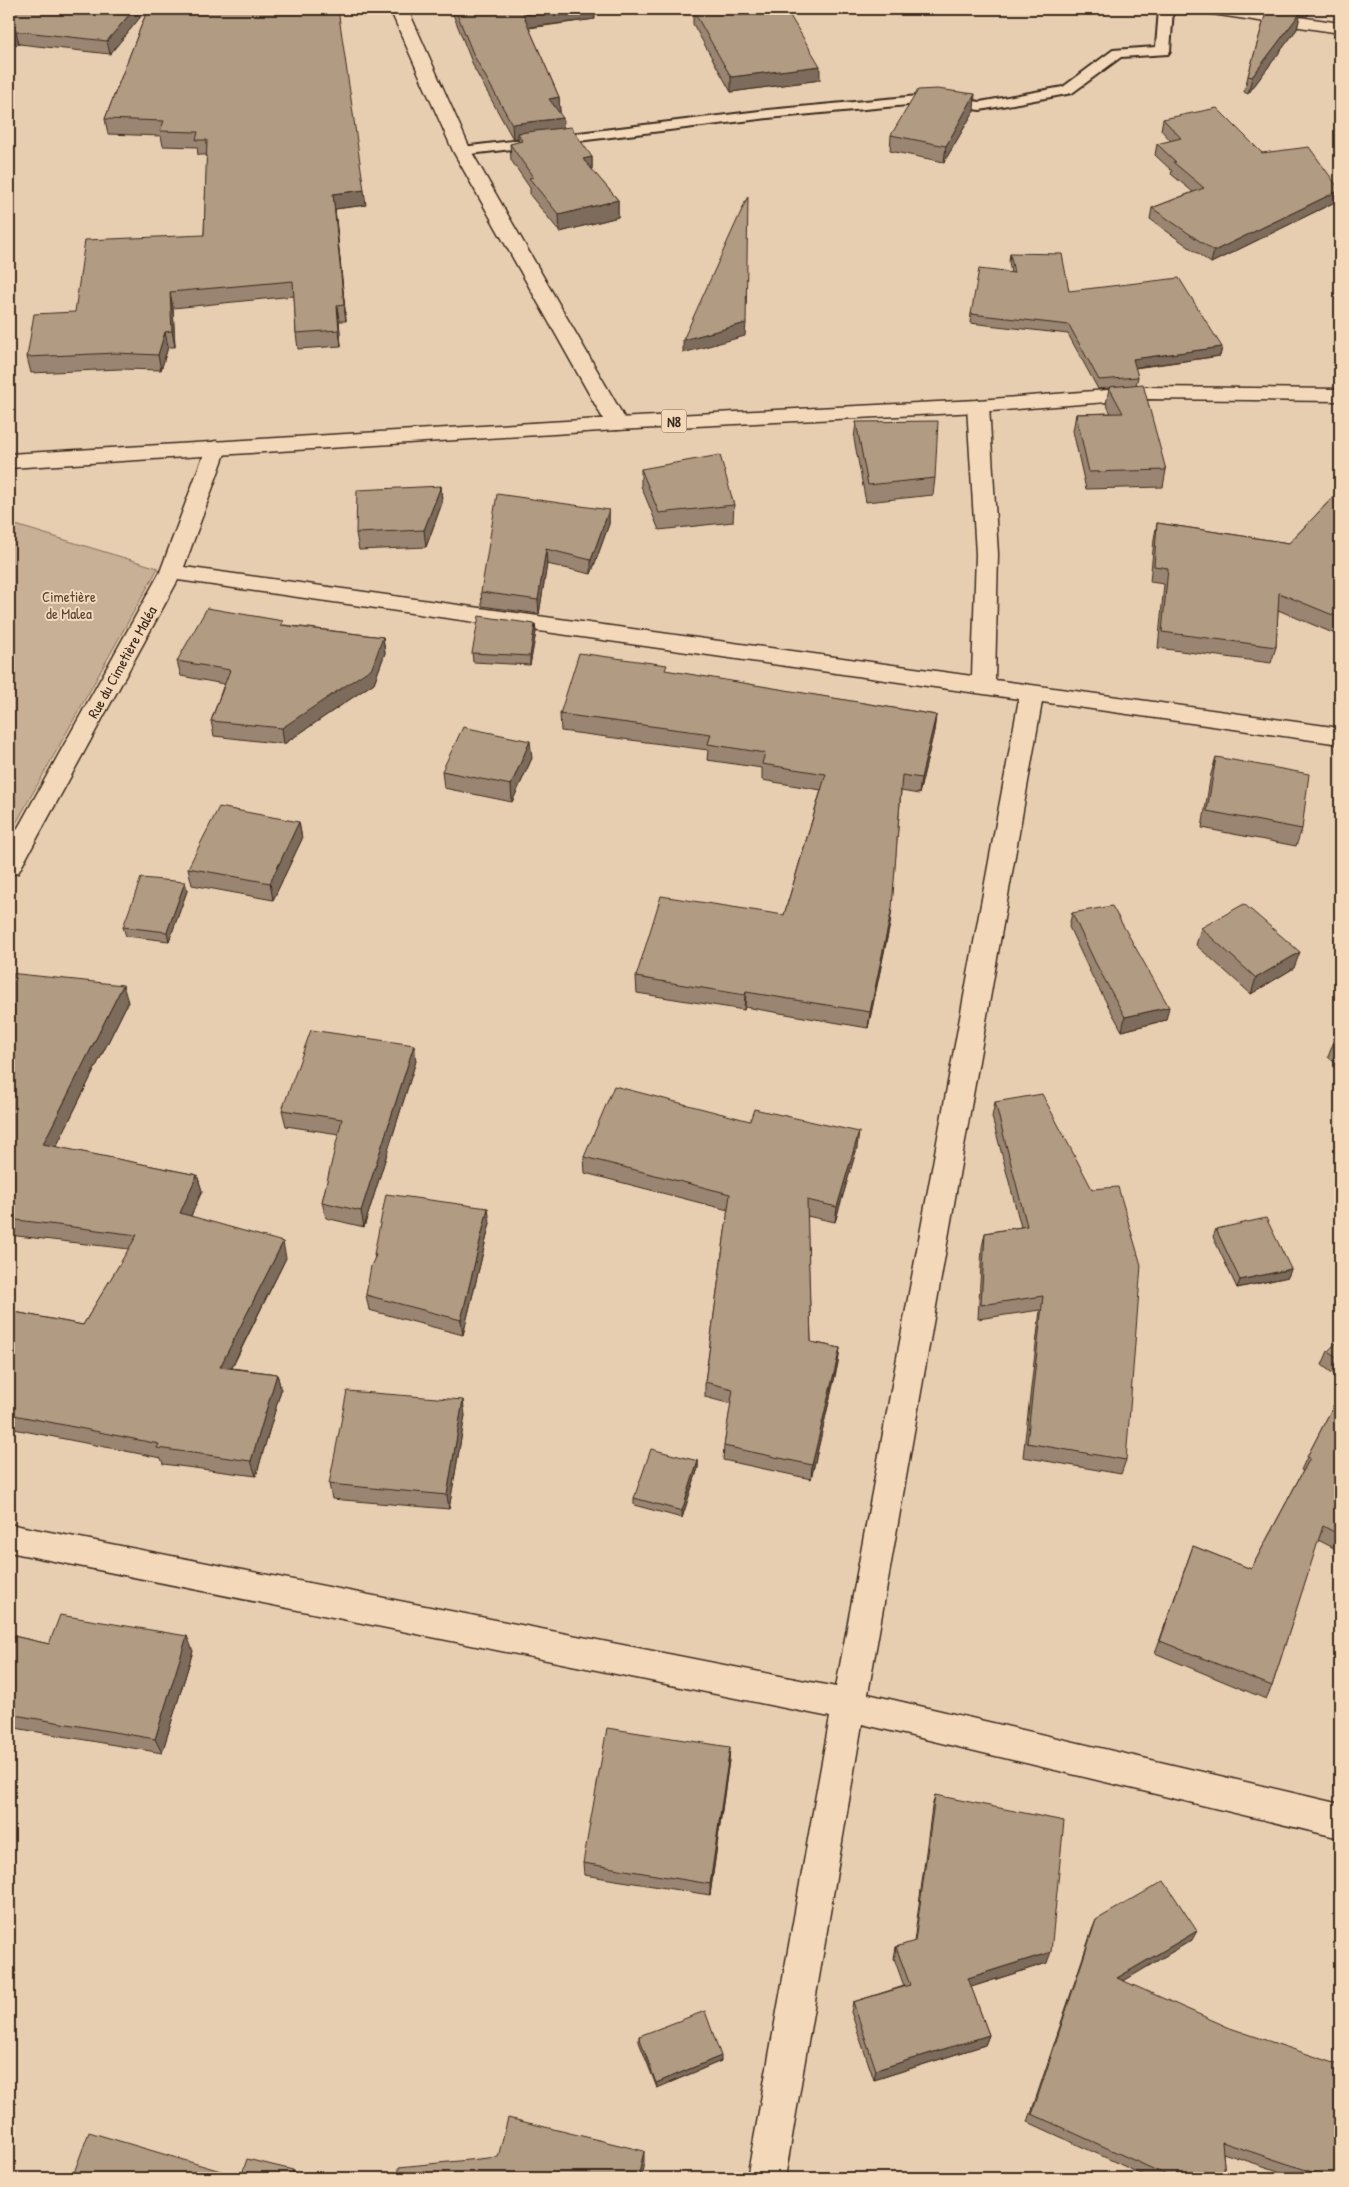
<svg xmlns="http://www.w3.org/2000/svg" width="1349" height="2187" font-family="'Patrick Hand',sans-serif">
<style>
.green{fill:#c8b096;stroke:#826d5a}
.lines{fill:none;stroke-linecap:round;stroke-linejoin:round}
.lane-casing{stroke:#3b2a1e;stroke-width:4}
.street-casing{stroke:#3b2a1e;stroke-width:3}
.primary-casing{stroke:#3b2a1e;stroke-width:3}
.lane{fill:#f3d9ba;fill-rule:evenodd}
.street{fill:#f3d9ba;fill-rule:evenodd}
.primary{fill:#f3d9ba;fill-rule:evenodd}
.wall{fill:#998571;stroke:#3b2a1e}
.shaded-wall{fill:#7d6c5c;stroke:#3b2a1e}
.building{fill:#b29b83;stroke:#3b2a1e}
.labels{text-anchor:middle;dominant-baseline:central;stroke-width:4;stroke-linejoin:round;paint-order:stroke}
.shield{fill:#f3d9ba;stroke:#725e4d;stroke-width:1}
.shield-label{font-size:14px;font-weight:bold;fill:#3b2a1e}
.park-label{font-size:15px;fill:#574536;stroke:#f3d9ba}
.street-label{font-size:15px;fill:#3b2a1e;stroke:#f3d9ba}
</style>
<rect width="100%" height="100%" fill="#e8ceb1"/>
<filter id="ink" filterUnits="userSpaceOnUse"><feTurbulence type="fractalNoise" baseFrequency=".02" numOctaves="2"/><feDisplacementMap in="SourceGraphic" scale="10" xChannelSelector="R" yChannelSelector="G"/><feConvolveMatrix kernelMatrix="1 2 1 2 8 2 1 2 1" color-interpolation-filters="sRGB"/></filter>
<g filter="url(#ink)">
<polygon class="green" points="9,523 158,568 9,836"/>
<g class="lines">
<g class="lane-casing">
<polygon id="lane" points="1159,9 1173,9 1170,51 1168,54 1121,57 1072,93 1067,94 980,110 929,103 768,118 462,155 457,154 455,151 457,148 462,147 768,110 929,95 980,102 1063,87 1113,50 1156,47"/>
</g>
<g class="street-casing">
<g id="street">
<polygon points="386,9 405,9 410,14 471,151 628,424 625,429 617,430 609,429 606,424 453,151 393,16"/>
<polygon points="1203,9 1245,9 1340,23 1340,33 1212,14 1206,13"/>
<polygon points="978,400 985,402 989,406 998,554 995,680 1340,728 1340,744 1042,702 868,1694 1340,1804 1340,1838 862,1724 785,2178 747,2178 830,1717 9,1552 9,1524 836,1687 1019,699 178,580 18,873 9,875 9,844 160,572 208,443 216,441 224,443 227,448 184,567 972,676 976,554 967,406 971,402"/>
</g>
</g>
<g class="primary-casing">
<polygon id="primary" points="1146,387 1340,389 1340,401 1146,399 978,412 617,430 9,468 9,454 617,418 978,400"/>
</g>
<use href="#lane" class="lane"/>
<use href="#street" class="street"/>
<use href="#primary" class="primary"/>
</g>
<g class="wall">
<polygon points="9,9 147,9 110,54 19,44"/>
<polygon points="451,9 594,9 595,19 529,28 559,97 560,112 559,112 563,128 592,157 592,170 618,200 618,217 560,232 530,195 530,188 511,160 510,144 519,142 518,138 513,139 475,70"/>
<polygon points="1267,9 1312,9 1307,16 1300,15 1297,29 1248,94 1244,92 1248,76"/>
<polygon points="693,10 820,80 731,92 693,24"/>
<polygon points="147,11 366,205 335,209 346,321 339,321 341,346 298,349 296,333 294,296 173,308 175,347 168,347 161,370 120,369 31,373 27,357 75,312 204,235 207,155 198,155 197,147 163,146 161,136 108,134 105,119"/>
<polygon points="974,111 944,162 890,151 891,135"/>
<polygon points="1163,119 1262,153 1340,190 1337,201 1211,263 1150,219 1152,208 1193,192 1171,174 1172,171 1155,155 1157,144 1171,141 1161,130"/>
<polygon points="1010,253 1069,291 1222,347 1220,356 1135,368 1138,377 1136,385 1166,470 1163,487 1086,489 1073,431 1076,414 1111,413 1106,404 1109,388 1098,389 1068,334 970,323 971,314 1011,273 1009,262"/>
<polygon points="856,422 935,478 933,495 866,502 854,439"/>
<polygon points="641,469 734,505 733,522 659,530 641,486"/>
<polygon points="441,486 442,503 426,547 359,550 356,533"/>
<polygon points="1340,490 1340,636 1278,610 1276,647 1271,663 1158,648 1164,584 1150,582 1154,539 1157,523 1289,543"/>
<polygon points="609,510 609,524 591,574 547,564 539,614 482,606 481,592"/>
<polygon points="535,624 536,632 530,665 473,662 472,653"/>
<polygon points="284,625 383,637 385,653 374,683 284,744 214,736 211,721 224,684 181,676 177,661"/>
<polygon points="667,671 936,715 934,731 919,794 901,791 890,924 868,1028 745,1007 744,1010 637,993 636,977 784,915 821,790 762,780 762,768 707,760 708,750 561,731 560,714"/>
<polygon points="1216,757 1302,829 1296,846 1202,828 1211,774"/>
<polygon points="532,758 512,802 444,788 442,771"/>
<polygon points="299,822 302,839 273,900 192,885 188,868"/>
<polygon points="185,882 187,891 169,941 126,936 123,927"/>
<polygon points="1340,895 1340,914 1336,909"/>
<polygon points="1072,913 1166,1020 1122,1031 1092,976 1069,927"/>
<polygon points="1201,928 1294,968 1251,994 1196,945"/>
<polygon points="9,973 128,1002 56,1147 197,1175 202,1191 191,1216 286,1258 232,1368 277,1374 281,1390 256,1476 163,1464 161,1458 9,1428 9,1311 83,1325 129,1249 9,1235"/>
<polygon points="1340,1036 1340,1067 1328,1057 1334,1041"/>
<polygon points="416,1061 364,1227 326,1218 322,1202 339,1134 286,1126 282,1110"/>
<polygon points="995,1102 1126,1460 1121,1474 1023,1457 1040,1310 978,1319 982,1247 985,1233 1021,1227 992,1117"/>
<polygon points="750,1121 857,1148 835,1222 807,1216 811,1342 840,1348 838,1363 811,1479 723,1460 724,1446 731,1404 705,1397 705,1382 728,1210 585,1173 584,1157"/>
<polygon points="490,1223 463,1335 369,1310 366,1295 375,1259 374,1254"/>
<polygon points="1216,1229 1291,1269 1288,1277 1237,1288 1213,1237"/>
<polygon points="1340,1339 1340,1379 1322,1365 1328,1351"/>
<polygon points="1340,1393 1340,1551 1318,1540 1272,1686 1266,1699 1155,1653 1193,1546 1251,1569 1303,1471 1301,1470 1307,1457"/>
<polygon points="465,1415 449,1509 332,1499 329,1484"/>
<polygon points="698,1461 698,1468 682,1518 634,1505 634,1498"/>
<polygon points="9,1635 49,1644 193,1651 162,1753 9,1727"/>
<polygon points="730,1747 729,1760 710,1895 584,1875 583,1863"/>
<polygon points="935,1795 1047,1963 971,1987 989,2035 985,2045 874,2080 851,2012 853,2002 904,1986 894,1958 896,1947 914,1942 932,1807"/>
<polygon points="1096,1920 1192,1940 1123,1981 1340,2178 1300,2178 1223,2153 1225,2178 1150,2178 1028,2122 1092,1930"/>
<polygon points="639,2036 721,2061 657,2088 639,2042"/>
</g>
<g class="shaded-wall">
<polygon points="134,9 147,9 110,54 107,41"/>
<polygon points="565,9 594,9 595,19 523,28 523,14"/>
<polygon points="1308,9 1312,9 1307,16"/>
<polygon points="1301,12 1297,29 1248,94 1252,77"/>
<polygon points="16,31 19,44 9,46 9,33"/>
<polygon points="820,66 820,80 731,92 731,77"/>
<polygon points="975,94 974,111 944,162 946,146"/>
<polygon points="559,97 560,112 550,113 549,99"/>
<polygon points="563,118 564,133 518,133 518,138 513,139 512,124"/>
<polygon points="592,157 592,174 583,159"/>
<polygon points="364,190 366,205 335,209 346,321 333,194"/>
<polygon points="1340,190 1337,201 1211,263 1214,251"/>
<polygon points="618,200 618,217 560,232 559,215"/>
<polygon points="170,292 173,308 175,347 172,331"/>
<polygon points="337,306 339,321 341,346 339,330"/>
<polygon points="746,323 745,336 683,353 683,340"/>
<polygon points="165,332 168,347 161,370 158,355"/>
<polygon points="1222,347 1220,356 1131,368 1133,359"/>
<polygon points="441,486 442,503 426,547 424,530"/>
<polygon points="609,510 609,524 591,574 591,560"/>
<polygon points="546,549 547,564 539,614 538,600"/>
<polygon points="535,624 536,632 530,665 530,656"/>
<polygon points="383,637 385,653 374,683 284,744 282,728"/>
<polygon points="936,715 934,731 919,794 921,778"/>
<polygon points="530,741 532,758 512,802 511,785"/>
<polygon points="299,822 302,839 273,900 270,883"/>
<polygon points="185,882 187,891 169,941 167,932"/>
<polygon points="892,908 890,924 868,1028 870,1012"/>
<polygon points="1300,952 1294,968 1251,994 1256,978"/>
<polygon points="123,985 128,1002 49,1161 43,1144"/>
<polygon points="746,992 745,1007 744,1010 745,995"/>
<polygon points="1169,1007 1166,1020 1122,1031 1125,1017"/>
<polygon points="414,1045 416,1061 364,1227 361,1211"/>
<polygon points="859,1132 857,1148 835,1222 837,1207"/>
<polygon points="197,1175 202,1191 185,1229 180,1213"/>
<polygon points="488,1208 490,1223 463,1335 461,1320"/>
<polygon points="283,1242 286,1258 224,1383 220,1367"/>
<polygon points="1291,1269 1288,1277 1237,1288 1240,1280"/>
<polygon points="840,1348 838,1363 811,1479 812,1465"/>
<polygon points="277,1374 281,1390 256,1476 251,1461"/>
<polygon points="463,1400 465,1415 449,1509 447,1495"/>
<polygon points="698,1461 698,1468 682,1518 682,1511"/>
<polygon points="187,1636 193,1651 162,1753 155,1739"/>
<polygon points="730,1747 729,1760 710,1895 710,1884"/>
<polygon points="1197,1931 1192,1940 1112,1988 1117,1978"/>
<polygon points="1051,1952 1047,1963 965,1989 968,1978"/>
<polygon points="989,2035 985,2045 874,2080 876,2070"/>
<polygon points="721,2056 721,2061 657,2088 656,2083"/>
<polygon points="644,2151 644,2163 641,2178 638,2178"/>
<polygon points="293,2170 297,2178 291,2178"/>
</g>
<g class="building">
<polygon points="9,9 134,9 107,41 16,31 9,33"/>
<polygon points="244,9 338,9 364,190 333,194 344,305 337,306 339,330 296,333 293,281 170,292 172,331 165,332 158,355 116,353 27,357 34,314 75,312 85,240 204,235 207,140 196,140 198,132 160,131 164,121 105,119 147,11"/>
<polygon points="455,9 565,9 523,14 559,97 549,99 563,118 512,124 474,56"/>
<polygon points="694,9 786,9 820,66 731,77 693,10"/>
<polygon points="1267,9 1277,9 1301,12 1252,77 1248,76"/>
<polygon points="937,89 975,94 946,146 891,135 918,90"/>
<polygon points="1217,108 1262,153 1309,147 1340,190 1214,251 1152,208 1204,188 1173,162 1176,162 1157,144 1181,138 1163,119"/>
<polygon points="571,127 592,157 583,159 618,200 559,215 529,178 533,177 510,144 522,141 518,133"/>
<polygon points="748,196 746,323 683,340"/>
<polygon points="1010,253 1062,254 1069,291 1179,278 1222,347 1133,359 1138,377 1099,380 1069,325 971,314 979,269 1014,273"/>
<polygon points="1143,384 1166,470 1089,472 1076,414 1123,413 1109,387"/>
<polygon points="938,421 935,478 868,485 856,422"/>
<polygon points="720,455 734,505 659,513 641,469"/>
<polygon points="441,486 424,530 356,533 357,490"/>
<polygon points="1340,490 1340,618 1279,593 1276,647 1162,632 1168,568 1154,566 1157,523 1289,543"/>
<polygon points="497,494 609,510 591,560 546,549 538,600 481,592"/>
<polygon points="207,608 283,621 281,625 383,637 372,668 282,728 211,721 230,670 177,661"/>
<polygon points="479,616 535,624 530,656 472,653"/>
<polygon points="579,653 667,665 665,670 936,715 921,778 902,775 892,908 870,1012 746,992 745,995 636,977 661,896 784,915 826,774 762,764 765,753 708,744 711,734 560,714"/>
<polygon points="463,727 530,741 511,785 442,771"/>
<polygon points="1216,757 1309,774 1302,829 1207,811"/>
<polygon points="219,807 299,822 270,883 188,868"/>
<polygon points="141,878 185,882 167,932 123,927"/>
<polygon points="1244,904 1300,952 1256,978 1201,928"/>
<polygon points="1112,906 1169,1007 1125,1017 1095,962 1072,913"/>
<polygon points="9,973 123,985 43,1144 197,1175 180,1213 283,1242 220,1367 277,1374 251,1461 157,1448 159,1444 9,1414 9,1311 83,1325 137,1235 9,1219"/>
<polygon points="311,1030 414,1045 361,1211 322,1202 342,1119 282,1110"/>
<polygon points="1340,1036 1340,1046 1334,1041"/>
<polygon points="614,1086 750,1121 754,1109 859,1132 837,1207 807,1200 811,1342 840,1348 812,1465 724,1446 733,1389 705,1382 730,1194 584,1157"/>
<polygon points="1042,1094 1092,1189 1118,1187 1141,1265 1126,1460 1027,1443 1043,1296 981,1305 985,1233 1027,1226 995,1102"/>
<polygon points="386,1194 488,1208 461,1320 366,1295 371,1266 376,1255 374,1254"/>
<polygon points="1266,1218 1291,1269 1240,1280 1216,1229"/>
<polygon points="1340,1339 1340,1360 1328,1351"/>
<polygon points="347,1391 463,1400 447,1495 329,1484"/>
<polygon points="1340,1393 1340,1535 1323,1526 1272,1686 1160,1641 1193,1546 1251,1569 1310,1458 1307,1457"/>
<polygon points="651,1449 698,1461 682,1511 634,1498"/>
<polygon points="60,1615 187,1636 155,1739 9,1714 9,1635 49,1644"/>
<polygon points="607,1728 730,1747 710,1884 583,1863"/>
<polygon points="935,1795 1064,1821 1051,1952 968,1978 989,2035 876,2070 853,2002 910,1985 896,1947 915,1941"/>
<polygon points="1164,1881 1197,1931 1117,1978 1230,2028 1340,2065 1340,2178 1330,2178 1222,2142 1225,2178 1173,2178 1032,2114 1096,1920"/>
<polygon points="705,2011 721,2056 656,2083 639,2036"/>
<polygon points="508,2118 644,2151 638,2178 399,2178 399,2167 498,2157"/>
<polygon points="89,2132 241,2177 247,2159 293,2170 291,2178 72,2178"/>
</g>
</g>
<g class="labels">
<rect class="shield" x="661.5" y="409.5" width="25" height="23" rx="4"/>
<g class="shield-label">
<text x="674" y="421">N8</text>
</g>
<g class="park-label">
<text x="69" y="596">Cimetière<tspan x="69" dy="17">de Malea</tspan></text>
</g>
<g class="street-label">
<text transform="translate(122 662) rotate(-61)">Rue du Cimetière Maléa</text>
</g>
</g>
<rect width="1349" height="2187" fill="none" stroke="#f3d9ba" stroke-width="30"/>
<rect x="15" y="15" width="1319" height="2157" fill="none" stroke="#3b2a1e" stroke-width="2" filter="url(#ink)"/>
</svg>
